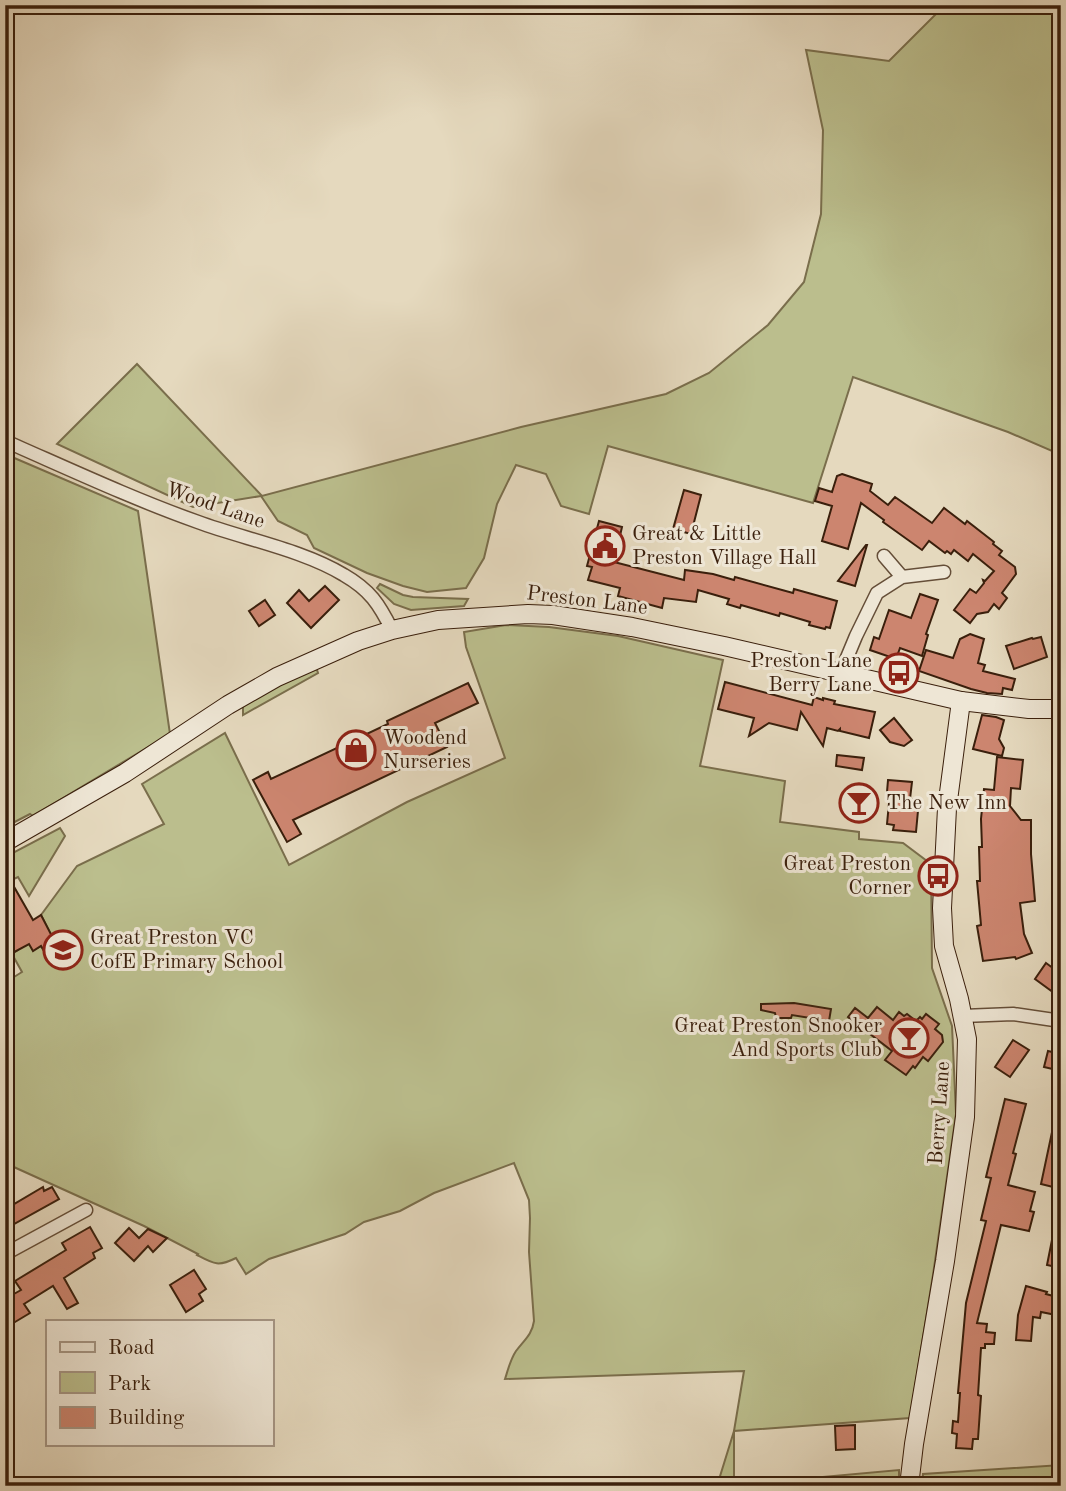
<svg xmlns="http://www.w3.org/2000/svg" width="1066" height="1491" font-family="'Old Standard TT',serif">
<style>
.green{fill:#bbbe8d;stroke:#7a6e4c;stroke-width:2}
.building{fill:#cc856f;stroke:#3a1f0c;stroke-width:2}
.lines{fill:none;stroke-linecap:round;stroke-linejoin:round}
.street-casing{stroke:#654e38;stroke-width:15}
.secondary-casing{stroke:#3a1f0c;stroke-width:20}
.street{stroke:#eee6d5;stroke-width:12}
.secondary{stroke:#eee6d5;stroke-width:18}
.labels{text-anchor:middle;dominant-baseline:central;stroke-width:6;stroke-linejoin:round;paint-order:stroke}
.street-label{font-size:21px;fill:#3a1f0c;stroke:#eee6d5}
.poi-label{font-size:21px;fill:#3a1f0c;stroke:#eee6d5;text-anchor:start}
</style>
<rect width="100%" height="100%" fill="#e5d9be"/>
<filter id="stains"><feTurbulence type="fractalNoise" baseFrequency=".00286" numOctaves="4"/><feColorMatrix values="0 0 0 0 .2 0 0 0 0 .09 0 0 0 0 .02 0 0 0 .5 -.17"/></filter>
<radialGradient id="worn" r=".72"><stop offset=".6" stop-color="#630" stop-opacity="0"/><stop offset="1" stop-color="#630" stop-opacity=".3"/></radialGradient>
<g class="green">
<polygon points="945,5 1061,5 1061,437 1058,436 1052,451 1008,432 853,377 813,503 608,446 589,514 561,506 546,474 516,465 497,504 484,558 466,588 427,592 403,586 367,573 314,548 307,535 278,521 261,496 193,507 57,444 137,364 262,496 521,427 666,394 709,373 768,325 804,282 821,214 823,130 806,50 889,61"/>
<polygon points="5,454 138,511 170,734 33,816 30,814 5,827"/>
<polygon points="380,584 403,595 413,597 468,599 464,606 411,610 394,604 377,588"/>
<path d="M506 625 549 627 618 636 723 660 700 766 785 781 780 822 859 832V839L903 843 931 864 932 968 952 1026 956 1114 933 1275 910 1418 734 1431V1485L899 1470V1486H717L734 1431 744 1371 505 1379C508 1370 510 1360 516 1351 524 1340 532 1335 534 1321L529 1252 530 1218 529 1200 514 1163 434 1193 400 1211 364 1222 345 1234 269 1259 246 1274 236 1258C218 1267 214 1264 197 1255L198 1254 144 1226 5 1163V985L7 984 6 982 22 972 12 954 18 950 20 927 33 950 41 946 44 951 56 944 41 915 77 866 164 824 142 784 225 733 289 865 407 802 505 758 466 647 464 632Z"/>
<polygon points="311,666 317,670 318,673 243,715 243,705"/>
<polygon points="60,828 65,836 29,896 18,877 5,883 5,857"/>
<polygon points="1061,1465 1061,1486 922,1486 923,1474"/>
</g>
<g class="building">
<polygon points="842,474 872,484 870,491 888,505 895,497 932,523 944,508 965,524 967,521 994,542 993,544 1002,551 999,555 1015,567 1016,574 1002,593 1007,598 999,609 994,604 988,612 977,614 970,623 954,610 970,589 976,593 984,583 983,580 985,581 994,571 973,554 968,561 954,550 951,554 947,551 945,553 929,541 922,550 883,522 884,520 861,503 848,549 822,541 832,506 815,501 819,488 832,492 837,476"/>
<polygon points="684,490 701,495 691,534 673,529"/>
<polygon points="599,521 622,527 614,562 684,580 685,570 713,574 734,580 735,577 793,593 794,589 837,601 830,628 826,627 825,629 809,625 810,622 780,613 779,616 741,605 740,608 727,604 729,599 698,590 696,602 664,598 662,608 618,596 620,588 588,580 592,567 587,566"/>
<polygon points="866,545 867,545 855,586 838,581"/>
<polygon points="325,586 339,600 311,628 287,603 299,590 309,601"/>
<polygon points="920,594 938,600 926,634 928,635 922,656 900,648 896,659 870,650 874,637 879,639 889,610 911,618"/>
<polygon points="265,600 275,615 259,626 249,611"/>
<polygon points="970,634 984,639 978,663 985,665 983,671 1015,679 1012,690 1003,688 1002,694 987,693 971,689 919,671 926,650 953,658 960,639"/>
<polygon points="1041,637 1047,657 1014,669 1006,646 1032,638 1033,639"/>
<polygon points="725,682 812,705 814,697 823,700 823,698 835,701 834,704 875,712 869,738 840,731 840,729 838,731 827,728 823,746 801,712 797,730 769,723 749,736 754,718 718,709"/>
<polygon points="468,683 478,703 435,723 447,747 293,820 301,834 287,842 253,780 268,772 271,779 388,724 387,721"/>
<polygon points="982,715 996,717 1004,720 999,739 1004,748 1002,756 973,749"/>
<polygon points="894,718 912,740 904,746 890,742 880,730"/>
<polygon points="837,755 864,758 862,770 836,766"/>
<polygon points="997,757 1023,760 1020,789 1011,788 1010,806 1021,820 1031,820 1031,854 1035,901 1020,903 1024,934 1032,953 1016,959 1015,957 983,961 977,926 981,925 977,881 980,881 979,847 982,847 981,819 984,789 994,790"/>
<polygon points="888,780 912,782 910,799 919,800 916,832 893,830 894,825 887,824 890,793 887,792"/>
<polygon points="5,871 33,920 41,915 56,944 44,951 41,946 33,951 29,944 5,957 5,929 12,924 5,911"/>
<polygon points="1046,963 1061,974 1061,998 1035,979"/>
<polygon points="794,1003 831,1009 829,1021 792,1015 791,1018 776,1018 775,1013 761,1010 761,1004"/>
<polygon points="877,1007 893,1020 899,1012 904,1016 907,1014 916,1021 920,1017 922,1019 926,1014 939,1024 935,1029 942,1035 943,1042 928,1061 923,1057 915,1068 913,1066 906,1075 885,1060 892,1051 848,1017 855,1008 868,1018"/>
<polygon points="1013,1040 1029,1050 1010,1077 995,1067"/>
<polygon points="1048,1051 1061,1054 1061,1071 1044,1067"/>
<polygon points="1005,1099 1026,1104 1013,1153 1016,1154 1008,1185 1035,1192 1030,1211 1034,1212 1029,1231 1001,1225 977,1323 987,1324 986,1332 995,1333 994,1344 985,1344 985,1348 981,1348 978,1395 981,1396 978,1439 973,1439 972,1449 956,1448 957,1434 952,1433 953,1421 958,1422 960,1393 958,1393 966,1303 986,1221 981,1220 991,1178 986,1177"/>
<polygon points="1055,1118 1061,1118 1061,1189 1041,1184"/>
<polygon points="43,1187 44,1191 52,1187 59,1199 5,1229 5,1188 14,1204"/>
<polygon points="1055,1225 1061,1226 1061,1268 1047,1265"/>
<polygon points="90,1227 102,1248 93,1253 95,1258 64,1278 78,1303 67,1309 53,1286 24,1304 30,1313 10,1325 5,1317 5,1299 21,1290 15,1281 66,1250 62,1243"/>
<polygon points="129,1228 139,1238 148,1229 167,1238 153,1252 148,1246 134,1261 115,1243"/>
<polygon points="194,1270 206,1289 199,1294 203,1301 186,1312 170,1285"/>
<polygon points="1026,1286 1047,1292 1046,1294 1061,1298 1061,1316 1041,1312 1040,1318 1033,1317 1031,1341 1016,1340 1018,1315"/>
<polygon points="855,1425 855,1449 836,1450 835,1426"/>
</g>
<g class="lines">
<g class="street-casing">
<g id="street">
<path d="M5 441C69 469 133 499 198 522 244 539 303 550 344 575 370 590 379 604 392 630"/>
<polyline points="884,556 902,577"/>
<polyline points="841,672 856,636 877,593 902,577 944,572"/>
<polyline points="963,1016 1013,1014 1061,1021"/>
<polyline points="5,1254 86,1210"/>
</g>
</g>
<g class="secondary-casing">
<g id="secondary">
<polyline points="5,842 125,773 228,705 277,677 358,641 392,630 438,620 528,614 553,615 632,627 724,646 961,701 1029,709 1061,709"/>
<polyline points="909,1486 914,1444 945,1261 965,1117 967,1039 959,999 944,946 942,908 947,808 961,701"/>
</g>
</g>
<use href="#street" class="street"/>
<use href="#secondary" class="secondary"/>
</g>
<defs>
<g id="civic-ring" transform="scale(2.0125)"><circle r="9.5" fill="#eee6d5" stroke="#8f2418" stroke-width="1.5"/><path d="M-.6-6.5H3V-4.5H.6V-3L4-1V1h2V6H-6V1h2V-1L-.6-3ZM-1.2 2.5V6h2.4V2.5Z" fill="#8f2418"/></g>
<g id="bus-ring" transform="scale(2.0125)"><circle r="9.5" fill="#eee6d5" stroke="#8f2418" stroke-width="1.5"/><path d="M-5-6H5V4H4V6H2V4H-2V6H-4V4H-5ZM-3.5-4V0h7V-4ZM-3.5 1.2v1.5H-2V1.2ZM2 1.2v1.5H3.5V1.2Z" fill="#8f2418"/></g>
<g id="shop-ring" transform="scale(2.0125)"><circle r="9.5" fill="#eee6d5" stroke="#8f2418" stroke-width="1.5"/><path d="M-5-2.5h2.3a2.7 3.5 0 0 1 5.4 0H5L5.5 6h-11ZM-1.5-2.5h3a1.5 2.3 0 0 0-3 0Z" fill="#8f2418"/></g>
<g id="bar-ring" transform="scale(2.0125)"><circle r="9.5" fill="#eee6d5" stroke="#8f2418" stroke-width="1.5"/><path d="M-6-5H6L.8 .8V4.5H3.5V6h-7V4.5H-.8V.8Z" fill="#8f2418"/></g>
<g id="school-ring" transform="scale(2.0125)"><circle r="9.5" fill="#eee6d5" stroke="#8f2418" stroke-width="1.5"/><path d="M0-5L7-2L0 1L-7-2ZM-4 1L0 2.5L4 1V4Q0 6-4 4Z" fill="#8f2418"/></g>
</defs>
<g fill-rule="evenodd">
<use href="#civic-ring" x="605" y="546"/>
<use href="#bus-ring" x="899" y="673"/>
<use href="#shop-ring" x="356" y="750"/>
<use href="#bar-ring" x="859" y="803"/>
<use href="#bus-ring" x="938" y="876"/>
<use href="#school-ring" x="63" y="950"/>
<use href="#bar-ring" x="909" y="1038"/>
</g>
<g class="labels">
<g class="street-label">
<text transform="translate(215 506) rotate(19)">Wood Lane</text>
<text transform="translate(587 601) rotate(7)">Preston Lane</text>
<text transform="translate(940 1113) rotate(-86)">Berry Lane</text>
</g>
<g class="poi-label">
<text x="632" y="534">Great &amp; Little<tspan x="632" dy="24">Preston Village Hall</tspan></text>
<text x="872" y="661" text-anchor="end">Preston Lane<tspan x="872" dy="24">Berry Lane</tspan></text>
<text x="383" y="738">Woodend<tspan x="383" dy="24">Nurseries</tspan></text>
<text x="886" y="803">The New Inn</text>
<text x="911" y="864" text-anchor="end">Great Preston<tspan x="911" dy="24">Corner</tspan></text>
<text x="90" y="938">Great Preston VC<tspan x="90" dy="24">CofE Primary School</tspan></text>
<text x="882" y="1026" text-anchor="end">Great Preston Snooker<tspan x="882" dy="24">And Sports Club</tspan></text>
</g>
</g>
<rect width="1066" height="1491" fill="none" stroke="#e5d9be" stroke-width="28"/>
<rect x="7" y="7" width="1052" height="1477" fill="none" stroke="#3a1f0c" stroke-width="3.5"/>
<rect x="14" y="14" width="1038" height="1463" fill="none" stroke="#3a1f0c" stroke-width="2"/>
<rect x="46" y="1320" width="228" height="126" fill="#eee6d5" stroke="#a69685" stroke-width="2"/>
<rect x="60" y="1342" width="35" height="10" fill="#eee6d5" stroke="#a69685" stroke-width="2"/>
<text x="108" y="1354" font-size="21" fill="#3a1f0c">Road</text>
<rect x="60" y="1372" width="35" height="21" fill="#bbbe8d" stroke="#a69685" stroke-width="2"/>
<text x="108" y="1390" font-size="21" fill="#3a1f0c">Park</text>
<rect x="60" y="1407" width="35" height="21" fill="#cc856f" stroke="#a69685" stroke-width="2"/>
<text x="108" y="1424" font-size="21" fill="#3a1f0c">Building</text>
<rect width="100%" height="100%" filter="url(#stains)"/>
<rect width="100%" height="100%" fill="url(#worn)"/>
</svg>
